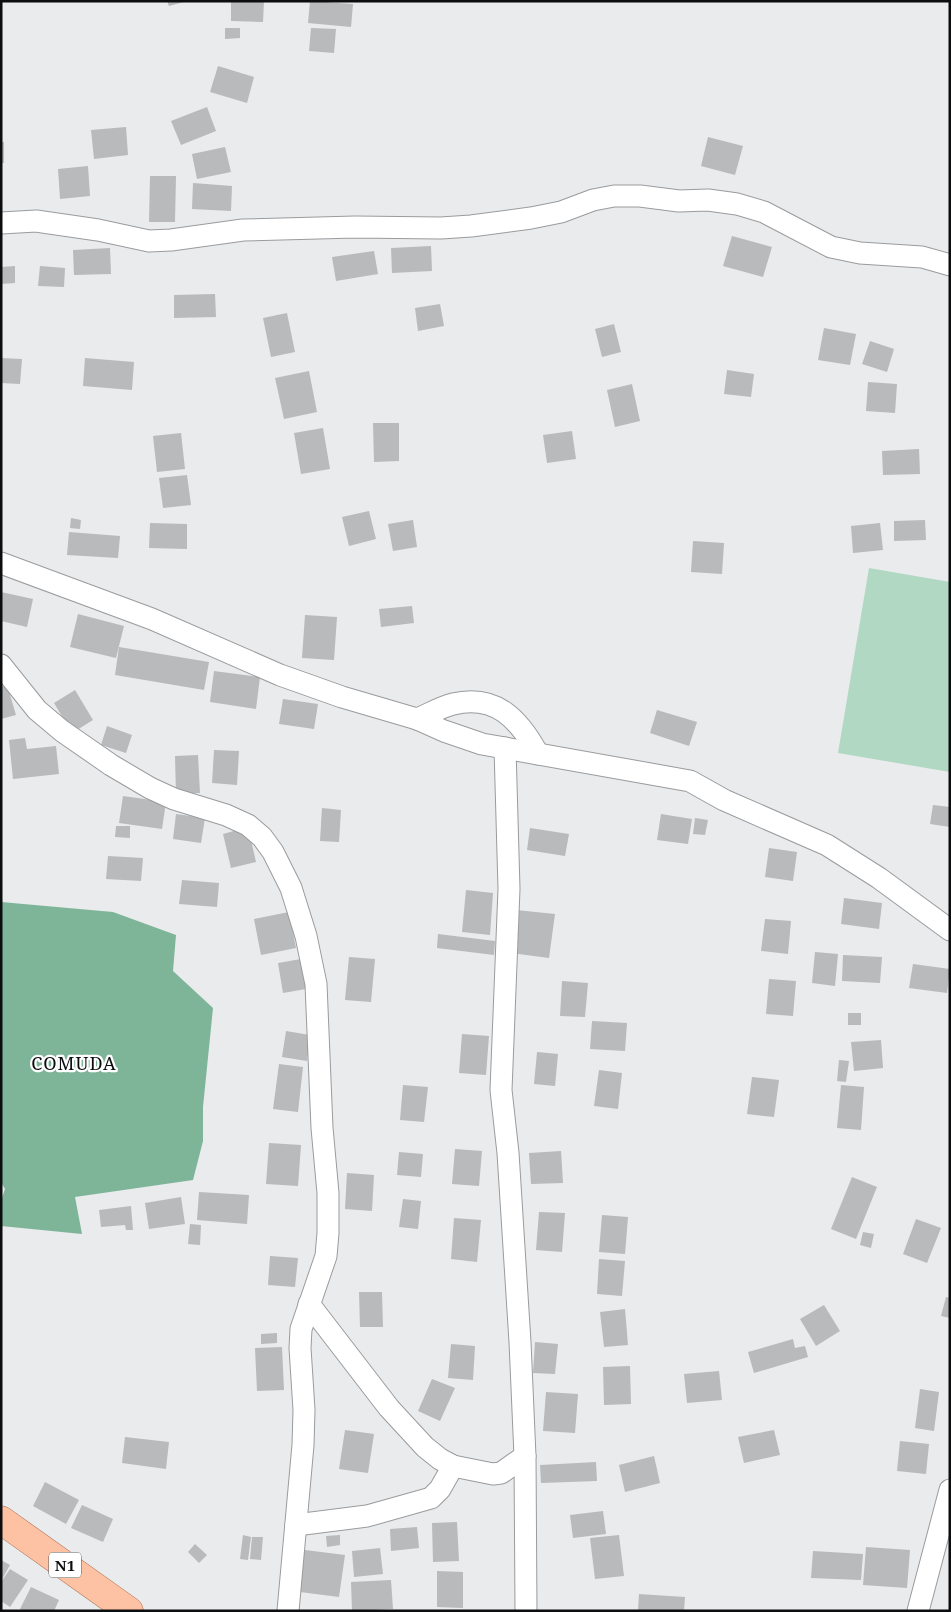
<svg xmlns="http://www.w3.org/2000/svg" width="951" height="1612" font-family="'Noto Serif',serif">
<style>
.green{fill:#b1d8c3}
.forest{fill:#7eb599}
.building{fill:#b8babc}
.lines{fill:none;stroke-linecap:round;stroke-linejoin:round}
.minor-casing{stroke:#9a9b9d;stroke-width:23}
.major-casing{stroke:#a86948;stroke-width:29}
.minor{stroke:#fff;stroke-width:21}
.major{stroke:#fdc2a4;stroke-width:28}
.labels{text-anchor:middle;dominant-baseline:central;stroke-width:4.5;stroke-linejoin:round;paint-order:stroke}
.shield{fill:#fff;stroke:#555656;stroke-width:1}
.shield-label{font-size:15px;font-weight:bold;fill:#0c0d0e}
.neighbourhood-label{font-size:18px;letter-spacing:1px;fill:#0c0d0e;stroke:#fff}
</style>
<rect width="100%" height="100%" fill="#e9ebed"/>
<polygon class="green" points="869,568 950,582 950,772 838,753"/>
<polygon class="forest" points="1,902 113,912 176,935 173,971 213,1008 203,1107 203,1141 193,1180 75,1197 82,1234 1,1226 1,1201 5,1189 1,1182"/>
<g class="building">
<polygon points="167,1 184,1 184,2 169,6"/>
<polygon points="231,1 264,1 263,22 231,21"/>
<polygon points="310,1 353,4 351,27 308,23"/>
<polygon points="225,28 240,28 240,38 225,39"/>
<polygon points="311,28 336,29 334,53 309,51"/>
<polygon points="218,66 254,77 247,103 210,92"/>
<polygon points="207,107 216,131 181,145 171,121"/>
<polygon points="126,127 128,155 94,159 91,130"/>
<polygon points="708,137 743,146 735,175 701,166"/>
<rect x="1" y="142" width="3" height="21"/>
<polygon points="225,147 231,172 197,179 192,154"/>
<polygon points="88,166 90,196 60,199 58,169"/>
<polygon points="150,176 176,176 175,222 149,222"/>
<polygon points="193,183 232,186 231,211 192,209"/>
<polygon points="732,236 772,247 763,277 723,266"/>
<polygon points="431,246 432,271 392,273 391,248"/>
<polygon points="110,248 111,274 74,275 73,250"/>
<polygon points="374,251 378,274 336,281 332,257"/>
<polygon points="15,266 15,283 1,284 1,267"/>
<polygon points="40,266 65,268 64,287 38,286"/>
<polygon points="215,294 216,317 174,318 174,295"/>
<polygon points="440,304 444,326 418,331 415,308"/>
<polygon points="287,313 295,352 271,357 263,318"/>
<polygon points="614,324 621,352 602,357 595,329"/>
<polygon points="824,328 856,334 850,365 818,360"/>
<polygon points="870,341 894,349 887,372 862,364"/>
<polygon points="1,358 22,359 20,384 1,383"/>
<polygon points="85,358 134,362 132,390 83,386"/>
<polygon points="727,370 754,374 751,397 724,394"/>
<polygon points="309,371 317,412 284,419 275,378"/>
<polygon points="868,382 897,384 895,413 866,411"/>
<polygon points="632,384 640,421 615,427 607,390"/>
<polygon points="373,423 399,423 399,461 374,462"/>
<polygon points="323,428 330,469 301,474 294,433"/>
<polygon points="572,431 576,459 547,463 543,435"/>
<polygon points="181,433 185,469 157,472 153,436"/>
<polygon points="919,449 920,474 883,475 882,451"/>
<polygon points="187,475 191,505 163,508 159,478"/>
<polygon points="369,511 376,539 349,546 342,517"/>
<polygon points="71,518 81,520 80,529 70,528"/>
<polygon points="413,520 417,547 393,551 388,524"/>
<polygon points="925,520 926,540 894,541 894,521"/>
<polygon points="150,523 187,524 187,549 149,548"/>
<polygon points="880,523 883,550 853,553 851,526"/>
<polygon points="69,532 120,536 118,558 67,555"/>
<polygon points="693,541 724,543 722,574 691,572"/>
<polygon points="1,592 33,599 27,627 1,621"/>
<polygon points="412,606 414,623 381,627 379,609"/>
<polygon points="78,614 124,626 116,658 70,647"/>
<polygon points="305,615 337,617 334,660 302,658"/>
<polygon points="119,647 209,662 204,690 115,675"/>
<polygon points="214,671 260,677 256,709 210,702"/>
<polygon points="7,685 16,715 1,719 1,687"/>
<polygon points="75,690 93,720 72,733 54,703"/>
<polygon points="283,699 318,704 314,729 279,724"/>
<polygon points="657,710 697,722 689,746 650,733"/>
<polygon points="107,726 132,735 126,753 101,745"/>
<polygon points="25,738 27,749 56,746 59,774 13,779 9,740"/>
<polygon points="214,750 239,751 237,785 212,783"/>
<polygon points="198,755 200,793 176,794 175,756"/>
<polygon points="123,796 166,802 162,829 119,823"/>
<polygon points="933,805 950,807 950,827 930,824"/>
<polygon points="322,808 341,810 339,842 320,841"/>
<polygon points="176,814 205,818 201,843 173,839"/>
<polygon points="661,814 692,819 688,844 657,840"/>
<polygon points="695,818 708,820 705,835 693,834"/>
<polygon points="116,826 130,826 130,838 115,837"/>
<polygon points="248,827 256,862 231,868 223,834"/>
<polygon points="530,828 569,834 565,856 527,850"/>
<polygon points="769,848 797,852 793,881 765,877"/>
<polygon points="108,856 143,858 141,881 106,879"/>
<polygon points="182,880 219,883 217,907 179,904"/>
<polygon points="466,890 493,893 490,935 462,932"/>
<polygon points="844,898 882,903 879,929 841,924"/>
<polygon points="516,910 555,914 549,958 511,953"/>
<polygon points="289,912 296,948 261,955 254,919"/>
<polygon points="765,919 791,921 788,954 761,951"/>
<polygon points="438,934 495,941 494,955 437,948"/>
<polygon points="815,952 838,954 835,986 812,983"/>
<polygon points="843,955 882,957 880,983 842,981"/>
<polygon points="349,957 375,959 371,1002 345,1000"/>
<polygon points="301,959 306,989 283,993 278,963"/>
<polygon points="913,964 950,969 947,993 909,988"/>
<polygon points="769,979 796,981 793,1016 766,1014"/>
<polygon points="562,981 588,983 585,1017 560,1016"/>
<rect x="848" y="1013" width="13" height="12"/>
<polygon points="592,1021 627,1023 625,1051 590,1049"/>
<polygon points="286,1031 310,1035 307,1061 282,1057"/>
<polygon points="462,1034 489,1036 486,1075 459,1073"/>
<polygon points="881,1040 883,1068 854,1071 851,1042"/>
<polygon points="537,1052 558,1054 555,1086 534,1084"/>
<polygon points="839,1060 849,1061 846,1082 837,1081"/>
<polygon points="279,1064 303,1067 298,1112 273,1109"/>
<polygon points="599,1070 622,1073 618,1109 594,1106"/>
<polygon points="752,1077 779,1080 774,1117 747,1114"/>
<polygon points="403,1085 428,1087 424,1122 400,1120"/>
<polygon points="841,1085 864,1087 861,1130 837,1128"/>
<polygon points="269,1143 301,1145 298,1186 266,1184"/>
<polygon points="455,1149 482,1151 479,1186 452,1184"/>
<polygon points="561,1151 563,1183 531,1184 529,1153"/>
<polygon points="399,1152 423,1154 421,1177 397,1175"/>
<polygon points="347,1173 374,1175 372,1211 345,1209"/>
<polygon points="852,1177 877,1187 856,1239 831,1229"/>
<polygon points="199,1192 249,1195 247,1224 197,1220"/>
<polygon points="181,1197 185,1224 149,1229 145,1203"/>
<polygon points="403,1199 421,1201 418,1229 399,1227"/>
<polygon points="131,1206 133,1230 126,1230 125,1225 101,1227 99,1210"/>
<polygon points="539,1212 565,1213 562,1252 536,1250"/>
<polygon points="602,1215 628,1217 625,1254 599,1252"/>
<polygon points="454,1218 481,1220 477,1262 451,1259"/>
<polygon points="916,1219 941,1228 927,1263 903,1254"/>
<polygon points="190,1224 201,1225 200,1245 188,1244"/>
<polygon points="863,1232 874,1234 871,1248 860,1245"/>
<polygon points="270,1256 298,1258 295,1287 268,1285"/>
<polygon points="599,1259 625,1261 622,1296 597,1294"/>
<polygon points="359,1292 382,1292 383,1327 360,1327"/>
<polygon points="946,1297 950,1298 950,1318 941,1316"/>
<polygon points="824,1305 840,1331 816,1346 800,1319"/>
<polygon points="625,1309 628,1345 604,1347 600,1312"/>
<polygon points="277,1333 277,1343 261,1344 261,1334"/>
<polygon points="793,1339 795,1348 805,1346 808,1357 754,1373 748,1352"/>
<polygon points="535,1342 558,1344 555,1374 533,1373"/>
<polygon points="451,1344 475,1346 473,1380 448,1378"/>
<polygon points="282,1347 284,1390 257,1391 255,1348"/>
<polygon points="630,1366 631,1404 604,1405 603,1367"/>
<polygon points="719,1371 722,1400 687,1403 684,1374"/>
<polygon points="432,1379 455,1388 440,1421 418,1411"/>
<polygon points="920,1389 939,1392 934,1431 915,1428"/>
<polygon points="546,1392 578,1394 575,1433 543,1431"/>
<polygon points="345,1430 374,1434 368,1473 339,1469"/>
<polygon points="774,1430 780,1455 744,1463 738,1437"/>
<polygon points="125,1437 169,1442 166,1469 122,1463"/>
<polygon points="900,1441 929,1444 926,1474 897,1471"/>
<polygon points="654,1456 660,1483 625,1492 619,1465"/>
<polygon points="596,1462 597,1481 541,1483 540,1465"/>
<polygon points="45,1482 79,1500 66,1524 33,1506"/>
<polygon points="82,1505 113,1519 103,1542 71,1528"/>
<polygon points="603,1511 606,1534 573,1538 570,1515"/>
<polygon points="457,1522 459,1561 433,1562 432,1523"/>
<polygon points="417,1527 419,1548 391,1551 390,1529"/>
<polygon points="243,1535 251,1537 248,1560 240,1559"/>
<polygon points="340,1535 340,1545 327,1547 326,1536"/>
<polygon points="619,1535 624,1576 595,1579 590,1538"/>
<polygon points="252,1537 263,1537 261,1560 250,1559"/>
<polygon points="195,1544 207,1555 199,1563 188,1552"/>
<polygon points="866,1547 910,1550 907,1588 863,1585"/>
<polygon points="380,1548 383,1574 354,1577 352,1551"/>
<polygon points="297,1549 345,1555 339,1597 292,1591"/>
<polygon points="813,1551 863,1554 861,1580 811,1578"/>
<polygon points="1,1560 10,1565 1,1581"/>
<polygon points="10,1569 28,1580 10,1607 1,1601 1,1582"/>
<polygon points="437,1571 463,1572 463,1608 437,1607"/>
<polygon points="391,1580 393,1609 352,1611 351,1582"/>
<polygon points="31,1587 59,1600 54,1611 23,1611 20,1609"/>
<polygon points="639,1594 685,1597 684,1611 638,1611"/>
</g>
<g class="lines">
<g class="minor-casing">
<g id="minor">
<polyline points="1,223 36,221 98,230 149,241 171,240 243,230 355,227 441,228 471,226 531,218 561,212 593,200 614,196 640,196 679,201 708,200 737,204 764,212 831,247 860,253 922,257 950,265"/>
<polyline points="1,563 152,619 280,675 342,697 417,719 444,731 482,744 690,781 724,800 827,845 879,878 950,930"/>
<polyline points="1,665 37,710 62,731 111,765 150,788 174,799 226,815 248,825 262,837 273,852 291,888 306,936 316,984 322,1128 328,1193 328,1233 326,1256 301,1329 300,1348 304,1410 303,1445 288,1611"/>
<path d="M417 719C429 714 441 707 453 704 496 694 519 719 538 754"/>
<polyline points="505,748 509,889 501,1090 508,1153 520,1342 525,1456 526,1611"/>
<polyline points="309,1304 389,1408 425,1447 440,1459 453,1466 493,1474 501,1473 525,1456"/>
<polyline points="296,1525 367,1516 431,1498 440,1489 453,1466"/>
<polyline points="918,1611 950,1490"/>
</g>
</g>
<g class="major-casing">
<polyline id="major" points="1,1520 129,1611"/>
</g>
<use href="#minor" class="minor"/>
<use href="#major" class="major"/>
</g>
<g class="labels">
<rect class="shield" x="49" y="1552.5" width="32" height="25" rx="4"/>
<g class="shield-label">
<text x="65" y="1565">N1</text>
</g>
<g class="neighbourhood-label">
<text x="74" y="1063">COMUDA</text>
</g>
</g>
<rect width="951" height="1612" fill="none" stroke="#0c0d0e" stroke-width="5"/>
</svg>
